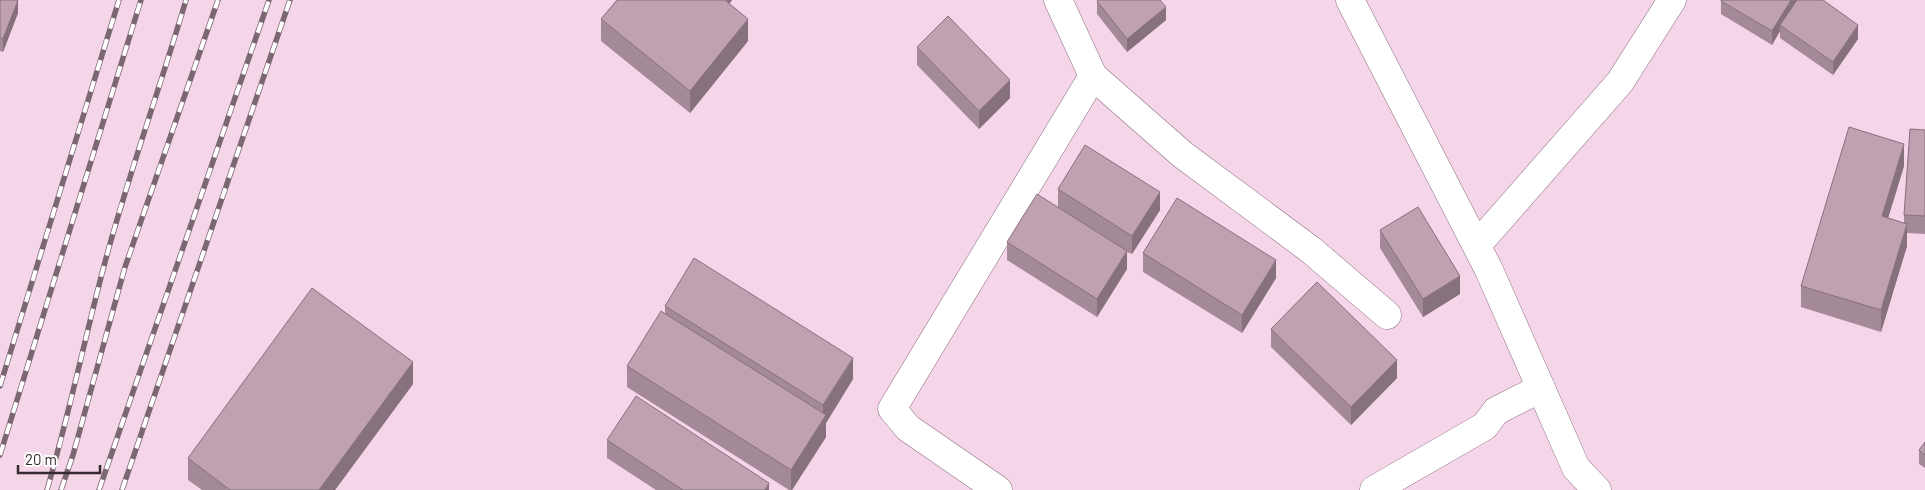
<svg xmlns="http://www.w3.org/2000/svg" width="1925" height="490" font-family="Barlow,sans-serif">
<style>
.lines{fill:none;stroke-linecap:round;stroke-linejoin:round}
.minor-casing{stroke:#8c6f80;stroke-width:29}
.minor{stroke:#fff;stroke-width:28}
.rail-casing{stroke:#7a6772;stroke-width:5.5}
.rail{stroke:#fff;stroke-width:4;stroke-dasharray:11;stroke-linecap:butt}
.wall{fill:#a48a99}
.shaded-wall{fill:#86717d}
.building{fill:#bfa1b2;stroke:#86717d}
</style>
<rect width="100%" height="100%" fill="#f5d5e8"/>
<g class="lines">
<g class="minor-casing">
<g id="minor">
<polyline points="1058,0 1093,76 1183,155 1311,250 1387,315"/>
<polyline points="1350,0 1489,270 1576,468 1597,490"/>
<polyline points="1477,245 1620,82 1672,0"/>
<polyline points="998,490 908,428 892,409 1093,76"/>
<polyline points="1374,490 1485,426 1496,411 1541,388"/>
</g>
</g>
<use href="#minor" class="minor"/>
<g class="rail-casing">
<g id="rail">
<polyline points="0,386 119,0"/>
<polyline points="0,455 141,0"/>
<path d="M47 490C69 415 85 337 105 262 129 173 160 88 186 0"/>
<polyline points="61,490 73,455 125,267 218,0"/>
<polyline points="99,490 269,0"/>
<polyline points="122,490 290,0"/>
</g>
</g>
<use href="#rail" class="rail"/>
</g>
<g class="wall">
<polygon points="0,0 18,13 3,52 0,51"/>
<polygon points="617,0 732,0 729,4 748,41 690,113 601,41 601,19"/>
<polygon points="1097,1 1166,20 1127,52 1097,14"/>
<polygon points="1721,1 1858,39 1833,75 1780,38 1780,31 1772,45 1721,14"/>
<polygon points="917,47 1010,98 979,129 917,65"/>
<polygon points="1925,130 1925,234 1907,233 1907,246 1881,332 1801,307 1801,286 1904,166 1888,218 1904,223 1904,215"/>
<polygon points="1058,189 1160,210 1132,254 1127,252 1127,269 1097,317 1007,260 1007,242 1058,207"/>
<polygon points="1380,230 1460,294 1423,317 1380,248"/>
<polygon points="1143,253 1276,278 1242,333 1143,272"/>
<polygon points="665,306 853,379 826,423 826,437 792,490 789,490 627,387 627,366 665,313"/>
<polygon points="1271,329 1397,378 1351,425 1271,347"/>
<polygon points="413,384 335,490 202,490 188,480 188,458"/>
<polygon points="607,440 769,490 656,490 607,458"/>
<polygon points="1925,442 1925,468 1919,464 1919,450"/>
</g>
<g class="shaded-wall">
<polygon points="18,0 18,13 3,52 3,39"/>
<polygon points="727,0 732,0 727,7"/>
<polygon points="1791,0 1799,0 1780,25 1780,31 1772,45 1772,31"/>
<polygon points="1166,7 1166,20 1127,52 1127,39"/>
<polygon points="748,19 748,41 690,113 690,91"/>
<polygon points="1858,25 1858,39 1833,75 1833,62"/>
<polygon points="1010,80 1010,98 979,129 979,111"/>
<polygon points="1904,144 1904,166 1882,238 1882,216"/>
<polygon points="1160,192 1160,210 1132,254 1132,236"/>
<polygon points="1907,224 1907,246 1881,332 1881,310"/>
<polygon points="1127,251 1127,269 1097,317 1097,299"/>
<polygon points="1276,260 1276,278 1242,333 1242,315"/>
<polygon points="1460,276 1460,294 1423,317 1423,299"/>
<polygon points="853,358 853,379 826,423 826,437 792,490 791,490 791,470 823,419 823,405"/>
<polygon points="1397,360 1397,378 1351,425 1351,407"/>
<polygon points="413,362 413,384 335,490 319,490"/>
<polygon points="769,483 769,490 765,490"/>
</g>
<g class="building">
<polygon points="0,0 18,0 3,39 0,38"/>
<polygon points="617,0 725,0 748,19 690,91 601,19"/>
<polygon points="1098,0 1160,0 1166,7 1127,39 1097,1"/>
<polygon points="1721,0 1791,0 1772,31 1721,1"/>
<polygon points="1797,0 1823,0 1858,25 1833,62 1780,25"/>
<polygon points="948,16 1010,80 979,111 917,47"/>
<polygon points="1849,127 1904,144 1882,216 1907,224 1881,310 1801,286"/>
<polygon points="1910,129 1925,130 1925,216 1904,215"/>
<polygon points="1085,145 1160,192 1132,236 1058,189"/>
<polygon points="1037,194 1127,251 1097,299 1007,242"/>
<polygon points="1177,198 1276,260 1242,315 1143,253"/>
<polygon points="1418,207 1460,276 1423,299 1380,230"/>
<polygon points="694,258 853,358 823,405 665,306"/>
<polygon points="1317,282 1397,360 1351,407 1271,329"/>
<polygon points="312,288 413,362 319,490 230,490 188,458"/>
<polygon points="661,311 826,415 791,470 627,366"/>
<polygon points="636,396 769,483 765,490 683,490 607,440"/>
<polygon points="1925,442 1925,455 1919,450"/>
</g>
<path d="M18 465v8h82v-8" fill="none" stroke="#372b32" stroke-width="2.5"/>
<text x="25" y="465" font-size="15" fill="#372b32" stroke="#ffffff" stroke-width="4" paint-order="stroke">20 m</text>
</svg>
